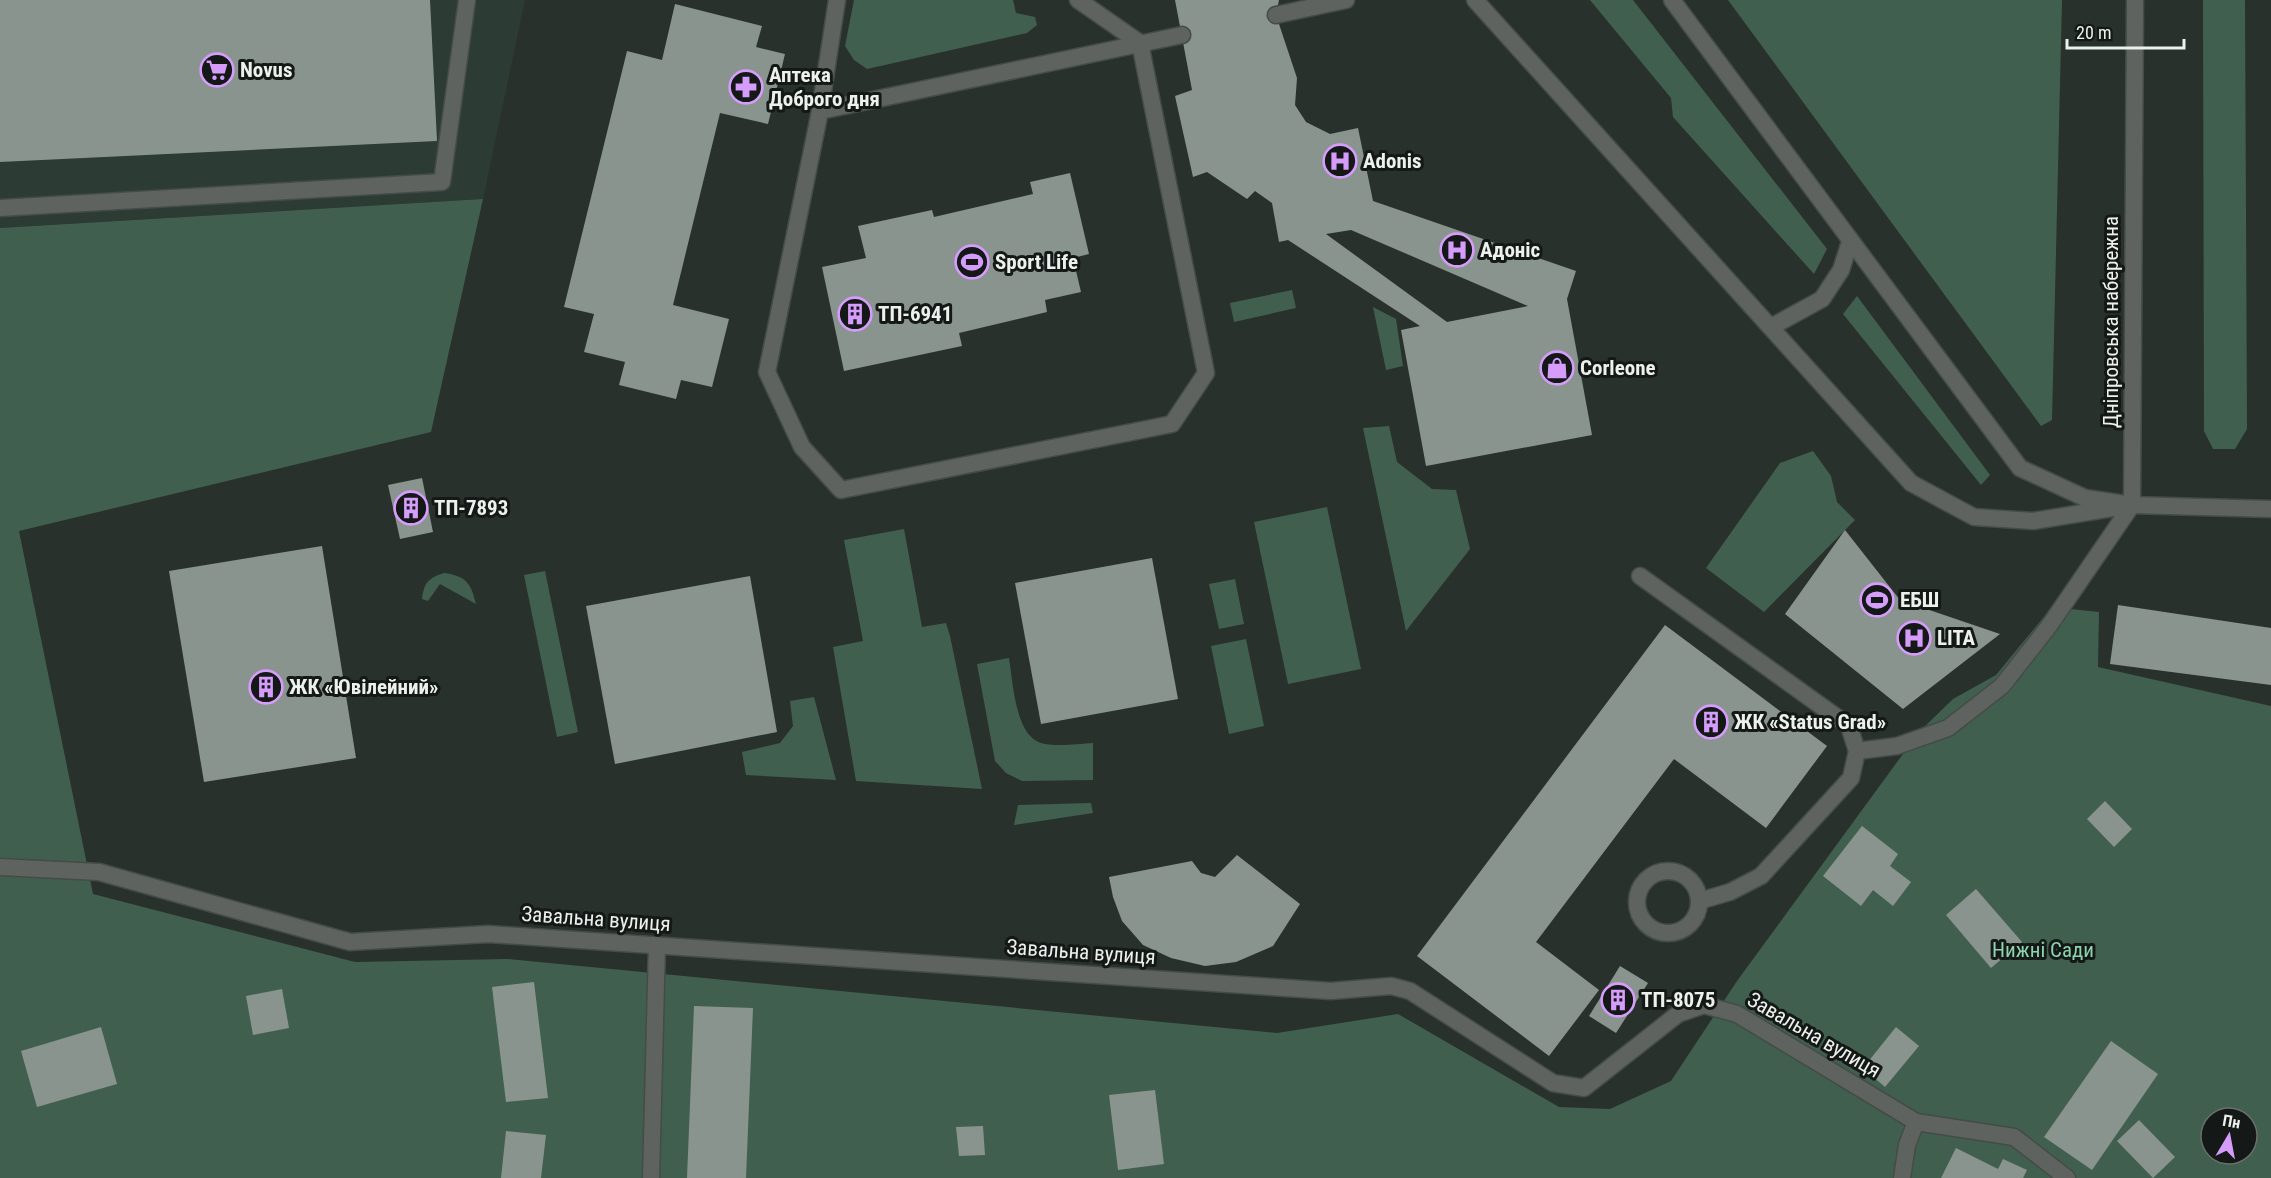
<svg xmlns="http://www.w3.org/2000/svg" width="2271" height="1178" font-family="'Roboto Condensed',sans-serif">
<style>
.built{fill:#2c3b33}
.green{fill:#415f4f;fill-rule:evenodd}
.building{fill:#8a948e;fill-rule:evenodd}
.lines{fill:none;stroke-linecap:round;stroke-linejoin:round}
.service-casing{stroke:#444c47;stroke-width:19}
.minor-casing{stroke:#444c47;stroke-width:19}
.tertiary-casing{stroke:#444c47;stroke-width:19}
.service{stroke:#5f6360;stroke-width:16}
.minor{stroke:#5f6360;stroke-width:16}
.tertiary{stroke:#5f6360;stroke-width:16}
.labels{text-anchor:middle;dominant-baseline:central;stroke-width:6;stroke-linejoin:round;paint-order:stroke}
.poi-label{font-size:21px;font-weight:bold;fill:#ecf1ee;stroke:#141816;text-anchor:start}
.street-label{font-size:21px;fill:#ecf1ee;stroke:#141816}
.park-label{font-size:21px;fill:#8cd3ae;stroke:#141816}
</style>
<rect width="100%" height="100%" fill="#29312c"/>
<polygon class="built" points="0,0 525,0 483,199 0,228"/>
<g class="green">
<polygon points="854,0 1013,0 1016,13 1035,17 1037,25 1027,33 867,69 854,60 845,46"/>
<polygon points="1590,0 1633,0 1827,249 1814,274 1673,117 1671,98"/>
<polygon points="1728,0 2062,0 2052,420 2041,426"/>
<polygon points="2203,0 2245,0 2247,429 2235,449 2213,449 2204,431"/>
<path d="M483 199 431 432 19 531 93 894 355 962 507 959 1277 1033 1398 1014 1559 1107 1610 1109 1671 1081 1737 981 1919 732 1953 699 1996 675 2052 607 2099 612 2098 667 2271 706V1178H0V228ZM2211 1118H2247V1154H2211Z"/>
<polygon points="1292,290 1296,308 1234,322 1230,303"/>
<polygon points="1857,296 1990,475 1981,485 1843,314"/>
<polygon points="1373,307 1396,319 1403,366 1386,370"/>
<polygon points="1389,426 1397,462 1432,489 1456,490 1470,549 1406,631 1363,428"/>
<polygon points="1813,451 1831,476 1837,502 1855,520 1764,612 1706,568 1780,463"/>
<polygon points="1327,507 1361,669 1288,684 1254,522"/>
<polygon points="904,529 922,627 946,623 950,636 982,789 856,781 833,647 863,641 844,540"/>
<polygon points="545,571 578,732 557,737 524,575"/>
<path d="M444 573C466 576 471 583 476 604L440 584 428 601 422 599C424 582 429 578 444 573Z"/>
<polygon points="1235,579 1244,624 1219,629 1209,584"/>
<polygon points="1246,639 1264,726 1229,734 1211,646"/>
<path d="M1009 658C1013 682 1015 735 1041 743 1053 747 1079 744 1093 743V780L1022 781 1006 773 995 761 977 664Z"/>
<polygon points="814,697 836,780 746,775 742,752 780,743 793,726 790,701"/>
<polygon points="1091,803 1093,813 1014,825 1018,805"/>
</g>
<g class="building">
<polygon points="0,0 430,0 437,141 0,162"/>
<path d="M1175 0H1279L1276 15 1297 78 1295 105 1306 122 1330 134 1358 128 1373 201 1576 271 1567 299 1592 435 1426 466 1401 330 1420 326 1288 240 1279 242 1272 203 1255 191 1247 199 1207 172 1193 177 1175 96 1192 90ZM1351 230 1528 306 1447 322 1326 234Z"/>
<polygon points="675,4 762,26 756,47 785,54 768,124 720,113 673,305 729,319 712,387 681,380 676,399 619,385 625,362 584,352 594,314 564,307 627,51 662,60"/>
<polygon points="1070,173 1089,254 1073,258 1081,292 1045,300 1047,312 959,333 962,346 844,371 822,267 866,258 858,226 932,210 934,217 1033,194 1030,182"/>
<polygon points="422,478 433,532 400,539 388,485"/>
<polygon points="1845,530 1900,600 2000,634 1903,709 1785,614"/>
<polygon points="322,546 356,758 204,782 169,571"/>
<polygon points="1152,558 1178,699 1041,724 1015,583"/>
<polygon points="750,576 777,732 615,764 586,606"/>
<polygon points="2118,605 2271,628 2271,685 2110,664"/>
<polygon points="1665,625 1827,746 1766,828 1674,759 1536,942 1599,990 1549,1056 1417,956"/>
<polygon points="2105,801 2132,829 2114,847 2087,819"/>
<polygon points="1862,826 1898,854 1890,866 1911,882 1893,906 1873,890 1861,906 1823,876"/>
<polygon points="1237,855 1300,904 1273,946 1236,962 1205,966 1171,958 1143,945 1122,921 1113,897 1109,877 1192,861 1201,873 1215,877"/>
<polygon points="1976,889 2022,942 1991,968 1946,915"/>
<polygon points="1620,966 1648,983 1616,1033 1589,1016"/>
<polygon points="534,982 548,1098 506,1102 492,987"/>
<polygon points="282,989 289,1028 253,1035 246,996"/>
<polygon points="694,1006 753,1008 746,1178 687,1178"/>
<polygon points="101,1027 117,1084 37,1107 21,1051"/>
<polygon points="1896,1027 1919,1046 1885,1087 1863,1068"/>
<polygon points="2111,1041 2158,1074 2092,1170 2044,1137"/>
<polygon points="1155,1090 1164,1164 1118,1170 1109,1095"/>
<polygon points="2139,1120 2175,1157 2153,1178 2117,1141"/>
<polygon points="983,1126 985,1155 959,1156 956,1127"/>
<polygon points="506,1131 546,1135 541,1178 501,1178"/>
<polygon points="1956,1148 1998,1169 2003,1159 2027,1170 2023,1178 1941,1178"/>
</g>
<g class="lines">
<g class="service-casing">
<g id="service">
<polyline points="837,0 820,111 767,372 802,447 841,490 1172,424 1206,373 1140,43 1078,0"/>
<polyline points="1475,0 1911,483 1974,517 2033,521 2125,506"/>
<polyline points="1276,15 1346,0"/>
<polyline points="820,111 1182,35"/>
<polyline points="0,208 442,182 467,0"/>
<polyline points="1771,327 1822,299 1841,270 1850,242"/>
<polyline points="1640,576 1849,726 1857,751 1851,778 1761,876 1730,892 1699,901"/>
<polyline points="1857,751 1897,746 1948,728 2002,686 2049,626 2132,505"/>
<circle cx="1668" cy="902" r="31"/>
<polyline points="1902,1178 1907,1145 1916,1122"/>
</g>
</g>
<g class="minor-casing">
<g id="minor">
<polyline points="0,867 99,872 350,942 488,934 1331,991 1391,986 1410,991 1553,1083 1584,1088 1678,1014 1704,1005 1737,1014 1916,1122 2014,1137 2067,1178"/>
<polyline points="651,1178 657,945"/>
</g>
</g>
<g class="tertiary-casing">
<g id="tertiary">
<polyline points="1672,0 2020,468 2085,498 2132,505 2271,509"/>
<polyline points="2132,505 2135,0"/>
</g>
</g>
<use href="#service" class="service"/>
<use href="#minor" class="minor"/>
<use href="#tertiary" class="tertiary"/>
</g>
<defs>
<g id="supermarket-ring" transform="scale(1.725)"><circle r="9.5" fill="#141816" stroke="#d59cfb" stroke-width="1.5"/><path d="M-6-5.5h2.5l.6 2H6L4.5 2H-2.5L-4.4-4H-6ZM-1.5 3.2a1.3 1.3 0 1 0 .1 0ZM3 3.2a1.3 1.3 0 1 0 .1 0Z" fill="#d59cfb"/></g>
<g id="pharmacy-ring" transform="scale(1.725)"><circle r="9.5" fill="#141816" stroke="#d59cfb" stroke-width="1.5"/><path d="M-2-6h4v4h4v4h-4v4h-4v-4h-4v-4h4Z" fill="#d59cfb"/></g>
<g id="hospital-ring" transform="scale(1.725)"><circle r="9.5" fill="#141816" stroke="#d59cfb" stroke-width="1.5"/><path d="M-5-5h3v3.5h4V-5h3V5h-3V1.5h-4V5h-3Z" fill="#d59cfb"/></g>
<g id="stadium-ring" transform="scale(1.725)"><circle r="9.5" fill="#141816" stroke="#d59cfb" stroke-width="1.5"/><path d="M0-5a6.5 5 0 1 0 0 10a6.5 5 0 1 0 0-10ZM-3.5-1.8h7v3.6h-7Z" fill="#d59cfb"/></g>
<g id="building-ring" transform="scale(1.725)"><circle r="9.5" fill="#141816" stroke="#d59cfb" stroke-width="1.5"/><path d="M-4-6H4V6H1V3H-1V6H-4ZM-2.5-4.3h1.7v1.8h-1.7ZM.8-4.3h1.7v1.8H.8ZM-2.5-1h1.7V.8h-1.7ZM.8-1h1.7V.8H.8Z" fill="#d59cfb"/></g>
<g id="shop-ring" transform="scale(1.725)"><circle r="9.5" fill="#141816" stroke="#d59cfb" stroke-width="1.5"/><path d="M-5-2.5h2.3a2.7 3.5 0 0 1 5.4 0H5L5.5 6h-11ZM-1.5-2.5h3a1.5 2.3 0 0 0-3 0Z" fill="#d59cfb"/></g>
</defs>
<g fill-rule="evenodd">
<use href="#supermarket-ring" x="217" y="70"/>
<use href="#pharmacy-ring" x="746" y="87"/>
<use href="#hospital-ring" x="1340" y="161"/>
<use href="#hospital-ring" x="1457" y="250"/>
<use href="#stadium-ring" x="972" y="262"/>
<use href="#building-ring" x="855" y="314"/>
<use href="#shop-ring" x="1557" y="368"/>
<use href="#building-ring" x="411" y="508"/>
<use href="#stadium-ring" x="1877" y="600"/>
<use href="#hospital-ring" x="1914" y="638"/>
<use href="#building-ring" x="266" y="687"/>
<use href="#building-ring" x="1711" y="722"/>
<use href="#building-ring" x="1618" y="1000"/>
</g>
<g class="labels">
<g class="poi-label">
<text x="240" y="70">Novus</text>
<text x="769" y="75">Аптека<tspan x="769" dy="24">Доброго дня</tspan></text>
<text x="1363" y="161">Adonis</text>
<text x="1480" y="250">Адоніс</text>
<text x="995" y="262">Sport Life</text>
<text x="878" y="314">ТП-6941</text>
<text x="1580" y="368">Corleone</text>
<text x="434" y="508">ТП-7893</text>
<text x="1900" y="600">ЕБШ</text>
<text x="1937" y="638">LITA</text>
<text x="289" y="687">ЖК «Ювілейний»</text>
<text x="1734" y="722">ЖК «Status Grad»</text>
<text x="1641" y="1000">ТП-8075</text>
</g>
<g class="street-label">
<text transform="translate(2111 322) rotate(-90)">Дніпровська набережна</text>
<text transform="translate(596 919) rotate(4)">Завальна вулиця</text>
<text transform="translate(1081 952) rotate(4)">Завальна вулиця</text>
<text transform="translate(1814 1035) rotate(30)">Завальна вулиця</text>
</g>
<g class="park-label">
<text x="2043" y="950">Нижні Сади</text>
</g>
</g>
<g transform="translate(2229 1136) rotate(10)"><circle r="28" fill="#141816" stroke="#6a6f6c" stroke-width="1.5"/>
<path d="M0-4.5L10 22L0 15L-10 22Z" fill="#d59cfb"/>
<text y="-9" font-size="16" font-weight="bold" text-anchor="middle" fill="#ecf1ee">Пн</text>
</g>
<path d="M2067 39v9h117v-9" fill="none" stroke="#ecf1ee" stroke-width="3"/>
<text x="2076" y="39" font-size="18" fill="#ecf1ee" stroke="#141816" stroke-width="4.5" paint-order="stroke">20 m</text>
</svg>
